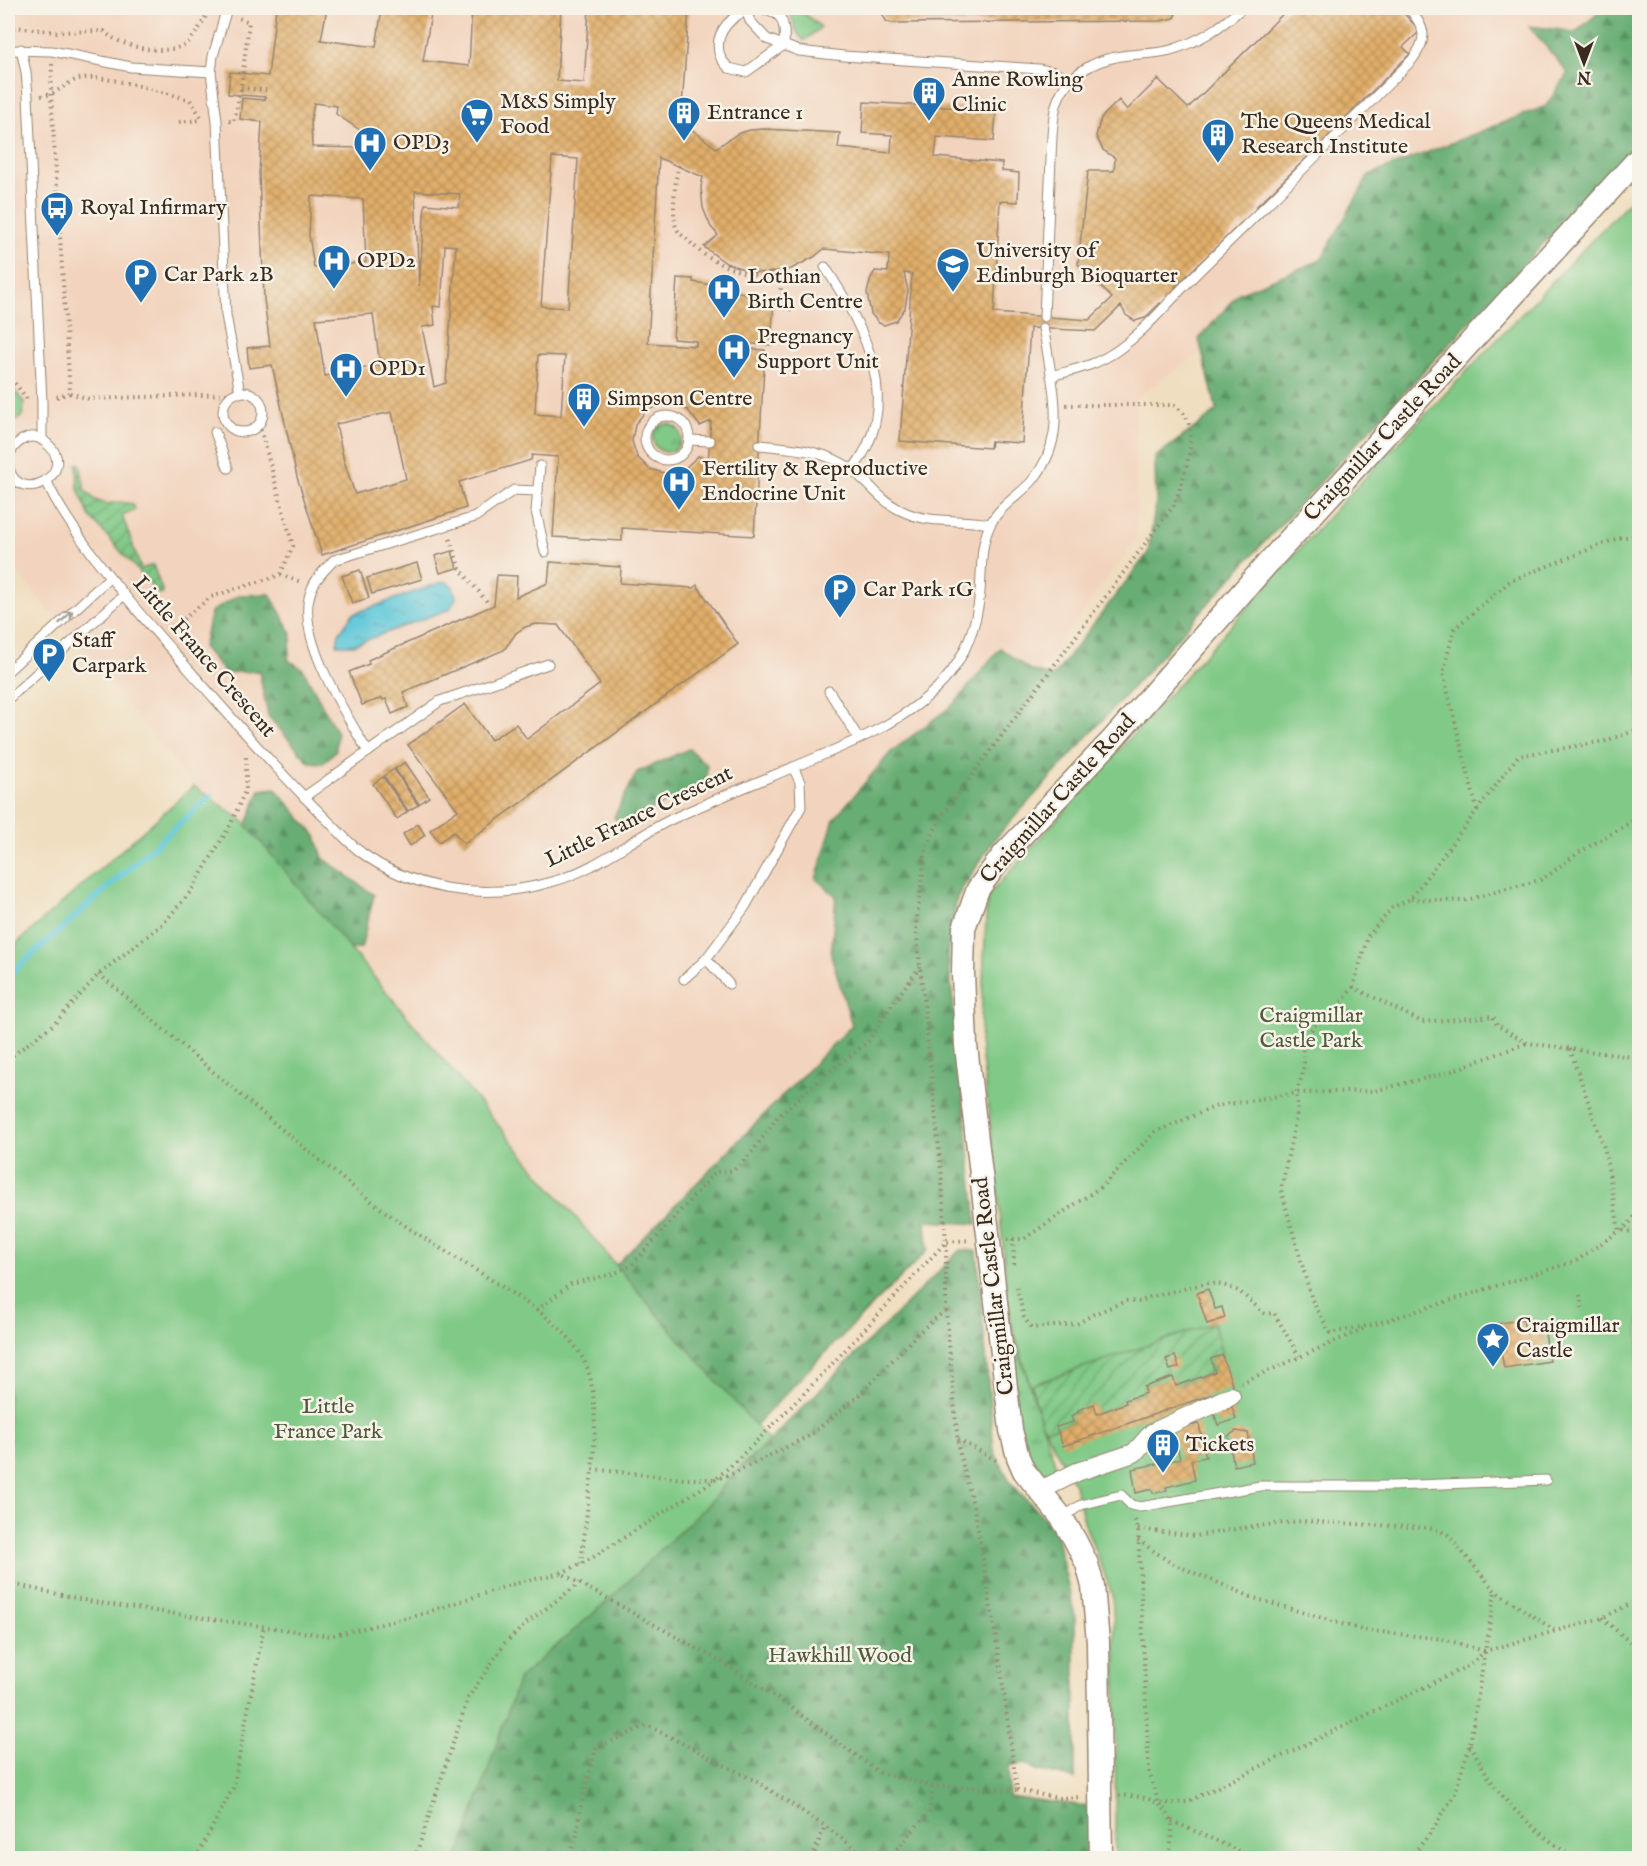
<svg xmlns="http://www.w3.org/2000/svg" width="1647" height="1866" font-family="'IM FELL English',serif">
<style>
.built{fill:#f2d4be}
.grass{fill:url(#grass-tufts);stroke:#5e7a52;stroke-width:1.5}
.forest{fill:url(#forest-firs);stroke:#526c48;stroke-width:1.5}
.park{fill:#80c986;stroke:#5e7a52;stroke-width:1.5}
.garden{fill:url(#garden-furrows);stroke:#5e7a52;stroke-width:1.5}
.water{fill:url(#water-ripples);stroke:#4d797c;stroke-width:1.5}
.lines{fill:none;stroke-linecap:round;stroke-linejoin:round}
.stream{stroke:#5fc8da;stroke-width:6}
.building{fill:url(#building-cross-hatch);fill-rule:evenodd}
.service-casing{stroke:#96846f;stroke-width:11}
.minor-casing{stroke:#96846f;stroke-width:20}
.tertiary-casing{stroke:#96846f;stroke-width:25}
.path{stroke:#96846f;stroke-width:4;stroke-dasharray:1.5 4.5;stroke-linecap:butt}
.service{stroke:#fff;stroke-width:9}
.minor{stroke:#fff;stroke-width:18}
.tertiary{stroke:#fff;stroke-width:22}
.oneway{stroke:#a79f9a}
.labels{text-anchor:middle;dominant-baseline:central;stroke-width:5;stroke-linejoin:round;paint-order:stroke}
.poi-label{font-size:22px;fill:#3b2a1e;stroke:#f7f3e8;text-anchor:start}
.street-label{font-size:22px;fill:#3b2a1e;stroke:#f7f3e8}
.park-label{font-size:22px;fill:#505a3d;stroke:#f7f3e8}
</style>
<defs>
<pattern id="grass-tufts" width="24" height="20" patternUnits="userSpaceOnUse" patternTransform="scale(1.5)"><rect width="24" height="20" fill="#80c986"/><path d="M3 7l-1-3M5 7V3M7 7l1-3M15 17l-1-3M17 17v-4M19 17l1-3" fill="none" stroke="#6aa36d"/></pattern>
<pattern id="forest-firs" width="22" height="20" patternUnits="userSpaceOnUse" patternTransform="scale(1.5)"><rect width="22" height="20" fill="#68ad73"/><path d="M5 1l3.5 6h-7zM16 11l3.5 6h-7z" fill="#578d5e"/></pattern>
<pattern id="garden-furrows" width="10" height="10" patternUnits="userSpaceOnUse" patternTransform="scale(1.5)"><rect width="10" height="10" fill="#80c986"/><path d="M-1 1l2-2M0 10L10 0M9 11l2-2" fill="none" stroke="#6aa36d"/></pattern>
<pattern id="water-ripples" width="26" height="14" patternUnits="userSpaceOnUse" patternTransform="scale(1.5)"><rect width="26" height="14" fill="#5fc8da"/><path d="M2 4q2-2 4 0t4 0M15 11q2-2 4 0t4 0" fill="none" stroke="#50a3b0"/></pattern>
<pattern id="building-cross-hatch" width="8" height="8" patternUnits="userSpaceOnUse" patternTransform="scale(1.5)"><rect width="8" height="8" fill="#e1af6b"/><path d="M0 0l8 8M0 8l8-8" fill="none" stroke="#b88f57"/></pattern>
</defs>
<rect width="100%" height="100%" fill="#f7f3e8"/>
<filter id="ink" filterUnits="userSpaceOnUse"><feTurbulence type="fractalNoise" baseFrequency=".0167" numOctaves="2"/><feDisplacementMap in="SourceGraphic" scale="12" xChannelSelector="R" yChannelSelector="G"/><feConvolveMatrix kernelMatrix="1 2 1 2 8 2 1 2 1" color-interpolation-filters="sRGB"/></filter>
<filter id="wash" filterUnits="userSpaceOnUse"><feTurbulence type="fractalNoise" baseFrequency=".008" numOctaves="4" result="noise"/><feDisplacementMap in="SourceGraphic" scale="24" xChannelSelector="R" yChannelSelector="G"/><feGaussianBlur stdDeviation="1.35" result="paint"/><feColorMatrix in="noise" values="0 0 0 0 0 0 0 0 0 0 0 0 0 0 0 0 0 1.4 0 .05"/><feComposite in="paint" operator="in"/></filter>
<g filter="url(#wash)">
<rect width="100%" height="100%" fill="#f0dec0"/>
<polygon class="built" points="8,8 1639,8 1640,47 1135,398 1136,540 938,809 889,986 616,1265 242,821 194,786 8,561"/>
<g class="grass">
<path d="M786 8H797L821 27 804 41C793 32 796 20 786 8Z"/>
<path d="M8 383 24 402 23 414C19 420 15 423 8 423Z"/>
<circle cx="667" cy="438" r="14"/>
<polygon points="1007,1316 1057,1469 1039,1475 1028,1459 1018,1435"/>
</g>
<g class="forest">
<polygon points="1604,8 1639,8 1639,141 1256,551 993,841 957,897 948,954 977,1224 926,1221 928,1250 811,1367 745,1437 651,1307 616,1265 852,1025 831,955 836,896 816,879 834,819 891,752 955,703 1000,648 1030,670 1053,677 1148,553 1156,502 1155,457 1217,411 1199,339 1239,293 1321,260 1369,175 1546,106 1568,73 1529,26 1576,32"/>
<polygon points="270,594 292,634 288,660 303,669 337,733 336,750 323,763 309,762 268,716 259,671 225,673 203,647 211,612 239,595"/>
<polygon points="689,749 707,765 706,783 621,825 614,817 637,772"/>
<polygon points="275,788 316,836 323,858 374,895 361,948 335,951 241,839 260,790"/>
<polygon points="960,1250 977,1251 994,1451 1011,1483 1055,1529 1075,1616 1075,1779 1037,1770 1025,1764 1009,1767 1009,1797 1089,1806 1089,1858 458,1858 519,1678 611,1598 711,1501 734,1473 747,1463"/>
</g>
<g class="park">
<polygon points="1639,191 1639,1858 1115,1858 1116,1663 1112,1594 1085,1525 1075,1486 1041,1422 1009,1314 997,1180 980,1042 987,897 1340,504"/>
<polygon points="194,786 242,820 651,1307 769,1441 734,1473 711,1501 611,1598 519,1678 458,1858 8,1858 8,951"/>
</g>
<g class="garden">
<polygon points="77,464 80,464 85,490 95,500 106,504 119,502 133,504 135,510 122,515 141,569 153,565 163,593 159,594 90,517 78,489"/>
<polygon points="1214,1323 1222,1355 1211,1359 1215,1372 1176,1386 1173,1378 1144,1387 1146,1393 1126,1399 1126,1403 1097,1414 1093,1405 1073,1414 1073,1422 1046,1430 1041,1422 1031,1385"/>
</g>
<polygon class="water" points="445,581 453,587 456,598 450,609 353,645 337,645 339,633 353,614"/>
<g class="lines">
<polyline class="stream" points="8,976 211,796"/>
</g>
<g id="blocks">
<g class="building">
<path d="M276 8H327L321 40 376 47 382 8H432L423 61 469 66 472 8H561L557 81 584 83 589 8H689L681 121 716 148 737 134 750 130 764 129 840 133 838 148 891 153 892 135 862 133 864 102 996 110 994 141 937 137 935 157 1002 163V171L1019 173 1018 202 1000 201 994 313 1089 320 1112 298 1078 264 1088 171H1114L1115 158 1103 150 1096 136 1101 118 1119 100 1127 110 1158 79 1188 108 1289 8H1399L1420 31 1403 47 1410 54 1343 120 1346 123 1333 138 1330 135 1256 207 1260 210 1245 225 1242 222 1175 287 1179 291 1164 307 1160 303 1145 318 1135 321 1126 315 1121 306 1095 331 1030 328 1022 443 991 441 990 448 900 441 912 274 904 273 908 291 905 308 896 321 884 325 879 323 871 314 867 293 871 278 875 271 888 272 889 255 824 249 814 257 791 269 766 273 752 272 726 263 704 247 718 235 711 227 703 208 701 187 703 177 659 158 648 343 696 346V341L673 339 677 278 693 279V282L726 287 725 290 758 295V298L774 299 771 345 723 342 722 347 765 350 754 536 622 528V541L553 537 558 457 532 455 531 460 459 482 466 508 322 555 297 477 272 365 249 368 247 348 270 346 264 299 259 173 262 122 240 119 242 98 265 100V97L228 94 230 72 268 76ZM314 103 337 106 336 114 360 130H367V148L312 147 311 119ZM552 157 578 159 568 308 541 306ZM415 191 460 194 459 207 425 204 419 286ZM311 196 363 199 366 262 314 268 309 235ZM445 245 456 246 446 383 434 387 422 327 435 325 433 306 441 307ZM373 314 380 365 325 376 316 319ZM538 355 565 356 561 416 535 414ZM663 404H671L688 410 700 426 711 421 708 462 698 456 684 469 667 474 650 469 637 457 632 441 635 424 647 410ZM392 412 406 479 355 494 344 461 336 424Z"/>
<polygon points="883,8 1178,8 1174,18 1160,21 891,23 886,21 883,15"/>
<polygon points="452,551 457,568 440,573 435,556"/>
<polygon points="550,562 621,567 620,583 693,588 697,585 738,644 464,844 454,832 439,842 430,830 458,810 408,745 465,704 491,740 516,724 527,739 600,684 558,625 536,624 525,627 516,633 504,650 403,692 408,707 392,714 386,699 383,700 382,698 362,705 349,672 369,664 368,660 494,605 497,575 517,576 516,597 548,583"/>
<polygon points="417,563 422,579 372,594 367,578"/>
<polygon points="360,570 369,598 352,603 342,576"/>
<polygon points="405,762 429,797 419,804 395,769"/>
<polygon points="394,769 418,805 408,811 384,776"/>
<polygon points="383,777 407,812 397,819 373,784"/>
<polygon points="418,824 425,835 410,846 403,834"/>
<polygon points="1208,1289 1215,1309 1222,1307 1225,1318 1207,1324 1197,1293"/>
<polygon points="1523,1319 1525,1332 1544,1328 1550,1361 1504,1368 1496,1324"/>
<polygon points="1222,1355 1233,1387 1063,1446 1056,1427 1073,1422 1071,1416 1079,1412 1078,1410 1094,1404 1097,1414 1126,1403 1125,1400 1146,1393 1144,1387 1173,1377 1176,1386 1215,1372 1211,1359"/>
<polygon points="1175,1356 1179,1367 1170,1370 1166,1359"/>
<polygon points="1232,1407 1236,1419 1218,1425 1214,1413"/>
<polygon points="1199,1424 1206,1457 1191,1460 1195,1480 1166,1487 1167,1491 1153,1493 1152,1489 1136,1493 1132,1469 1180,1459 1173,1429"/>
<polygon points="1236,1431 1248,1433 1253,1462 1234,1466 1228,1436"/>
</g>
</g>
</g>
<g filter="url(#ink)">
<use href="#blocks" fill-opacity="0" stroke="#96846f" stroke-width="1.5"/>
<g class="lines">
<g class="service-casing">
<g id="service">
<polyline points="227,8 213,56 211,72 217,121 226,315 240,393"/>
<polyline points="745,8 750,21 767,39 799,51 844,56 1039,69 1054,72 1069,80"/>
<path d="M756 8C782 10 786 21 784 45L746 72 729 68C726 65 721 60 720 56 712 32 735 11 756 8Z"/>
<polyline points="21,49 26,72 28,96 42,402 42,440"/>
<polyline points="8,50 52,51 131,67 211,72"/>
<path d="M825 267C865 327 905 405 852 470"/>
<path d="M1044 317 1052 136C1053 122 1054 107 1060 95 1069 75 1094 61 1116 57 1134 53 1152 55 1171 50 1200 41 1220 28 1242 8"/>
<path d="M1051 376C1077 369 1095 366 1118 350 1150 327 1174 295 1202 268 1273 199 1343 130 1412 60 1429 38 1425 28 1409 8"/>
<circle cx="243" cy="412" r="20"/>
<circle cx="667" cy="438" r="22"/>
<polyline points="215,432 228,468"/>
<polyline points="690,440 710,441"/>
<path d="M759 445C791 448 825 450 851 469 870 483 878 499 900 510 929 525 960 518 990 524"/>
<path d="M8 457C14 443 29 430 44 441 86 473 11 512 8 461"/>
<polyline points="540,466 536,511 545,552"/>
<path d="M47 482C56 503 69 521 82 540 122 596 169 647 214 698 250 739 285 778 323 816 336 828 348 843 362 853 386 871 416 882 445 888 480 894 517 892 551 882 596 870 631 839 672 819 718 797 766 779 813 759 859 740 908 719 943 682 965 658 977 625 980 592 982 569 980 546 990 525 999 506 1019 496 1032 481 1058 450 1058 418 1052 380 1049 363 1047 346 1043 328"/>
<polyline points="8,671 109,578"/>
<polyline points="829,691 859,739"/>
<polyline points="8,699 124,595"/>
<path d="M368 752C346 714 299 642 309 598 312 582 323 571 334 560L475 517 514 490 538 491"/>
<polyline points="304,797 440,701 548,664"/>
<polyline points="706,959 729,984"/>
<polyline points="684,979 706,959 745,907 801,807 800,782 793,767"/>
<polyline points="1062,1518 1081,1505 1121,1495 1131,1505 1140,1507 1260,1486 1391,1486 1546,1480"/>
</g>
</g>
<g class="minor-casing">
<polyline id="minor" points="1039,1491 1077,1472 1134,1453 1152,1433 1231,1396"/>
</g>
<g class="tertiary-casing">
<polyline id="tertiary" points="1101,1858 1098,1642 1093,1586 1087,1564 1075,1540 1062,1518 1024,1471 1018,1457 1011,1430 966,1046 963,973 964,928 978,889 1004,854 1113,739 1267,564 1640,157"/>
</g>
<g class="path">
<path d="M8 26 55 32 104 31C119 48 170 57 187 43 197 35 204 18 211 8"/>
<polyline points="52,64 51,95 70,393 54,398"/>
<polyline points="241,88 266,90"/>
<path d="M41 96C59 95 66 80 84 78 106 75 166 93 190 100L203 120"/>
<polyline points="8,121 12,114 13,103"/>
<polyline points="229,121 234,121 241,88 249,22 236,17"/>
<polyline points="179,122 202,120"/>
<path d="M679 165C675 177 671 219 677 229 679 234 686 238 690 242 714 268 747 274 781 280L780 308 796 310"/>
<polyline points="8,319 10,377 27,399"/>
<polyline points="70,393 89,399 227,394"/>
<path d="M1066 405H1174C1177 408 1183 412 1185 415 1199 437 1182 483 1174 505L943 814 926 848 916 926 941 1169 946 1242V1309L958 1446 976 1517 999 1656 1017 1790 1058 1798 1082 1797"/>
<polyline points="259,424 293,546 280,575"/>
<polyline points="450,539 460,569 489,604"/>
<polyline points="169,630 211,597 280,575 301,582"/>
<polyline points="1640,729 1605,741 1518,756 1410,899 1392,908 1368,936 1353,987 1333,1013 1314,1026 1302,1043 1304,1062 1302,1076 1296,1093 1298,1107 1281,1190 1312,1300 1330,1333 1372,1325 1576,1261 1628,1225 1640,1209"/>
<polyline points="1477,810 1443,673 1454,629 1510,581 1618,538 1640,535"/>
<polyline points="1411,899 1463,901 1543,879 1578,853 1640,817"/>
<path d="M99 974C191 1053 283 1133 379 1207 417 1236 461 1260 501 1286 531 1306 564 1325 582 1357 598 1383 596 1439 592 1469"/>
<polyline points="1353,987 1422,1022 1493,1016 1497,1025 1527,1043 1640,1058"/>
<polyline points="1570,1049 1605,1151 1619,1230 1640,1233"/>
<polyline points="8,1059 55,1023 99,974 163,924 191,891 231,824 246,789 246,757 248,754"/>
<polyline points="1007,1239 1024,1239 1102,1186 1155,1132 1217,1106 1296,1093 1374,1091 1446,1073 1527,1043"/>
<polyline points="1013,1239 1014,1265"/>
<polyline points="1017,1287 1024,1318 1032,1328 1077,1324 1094,1314 1126,1301 1140,1302 1150,1297 1207,1283 1223,1285 1239,1291 1265,1314 1274,1313 1299,1356"/>
<polyline points="1580,1295 1582,1308"/>
<polyline points="537,1310 571,1284 613,1274 632,1265 715,1172 733,1171 753,1151 778,1116 825,1075 868,1042 890,1007 920,967"/>
<polyline points="1241,1383 1363,1329"/>
<polyline points="958,1439 997,1461"/>
<polyline points="1135,1520 1138,1529 1149,1771 1159,1804 1187,1802 1470,1665 1485,1651 1602,1618 1640,1599"/>
<polyline points="1138,1529 1196,1536 1242,1528 1301,1521 1428,1528 1438,1530 1448,1535 1495,1591 1554,1630"/>
<polyline points="1138,1540 1171,1563 1254,1598 1362,1630 1443,1639 1484,1651"/>
<path d="M581 1564 592 1469 684 1479H716C798 1405 870 1322 946 1242L970 1240"/>
<polyline points="561,1573 587,1561 716,1479 734,1473 809,1436 862,1393 918,1333 946,1310"/>
<polyline points="8,1583 93,1602 330,1636 419,1615 510,1585 561,1573 727,1665 786,1704 880,1773 933,1786 1017,1790"/>
<polyline points="1602,1618 1640,1651"/>
<path d="M1470 1745C1477 1756 1482 1767 1489 1778 1510 1810 1543 1837 1574 1858"/>
<path d="M1119 1796C1140 1795 1163 1798 1171 1821 1174 1828 1170 1850 1169 1858"/>
<polyline points="1172,1821 1255,1858"/>
<polyline points="196,1858 233,1788 264,1626"/>
<polyline points="415,1858 468,1698 505,1643 528,1622 580,1583"/>
<polyline points="566,1858 576,1840 580,1809 596,1748 647,1725 759,1783 825,1826 868,1858"/>
<polyline points="812,1858 825,1826"/>
<polyline points="889,1858 929,1812 933,1786"/>
<polyline points="1410,1858 1432,1831 1455,1793 1470,1744 1495,1591"/>
</g>
<use href="#service" class="service"/>
<use href="#minor" class="minor"/>
<use href="#tertiary" class="tertiary"/>
</g>
<defs><path id="oneway-shaft" d="M-6 0H5M1.5-3L5.5 0L1.5 3" fill="none" stroke-width="1.6" stroke-linecap="round" stroke-linejoin="round" transform="scale(1.5)"/></defs>
<use class="oneway" href="#oneway-shaft" transform="translate(66 617) rotate(-43)"/>
</g>
<defs>
<g id="building-pin" transform="scale(1.725)"><path d="M0 17L-7.5 6A9.5 9.5 0 1 1 7.5 6Z" fill="#1f6fb2" stroke="#f7f3e8"/><path d="M-4-6H4V6H1V3H-1V6H-4ZM-2.5-4.3h1.7v1.8h-1.7ZM.8-4.3h1.7v1.8H.8ZM-2.5-1h1.7V.8h-1.7ZM.8-1h1.7V.8H.8Z" fill="#fff"/></g>
<g id="supermarket-pin" transform="scale(1.725)"><path d="M0 17L-7.5 6A9.5 9.5 0 1 1 7.5 6Z" fill="#1f6fb2" stroke="#f7f3e8"/><path d="M-6-5.5h2.5l.6 2H6L4.5 2H-2.5L-4.4-4H-6ZM-1.5 3.2a1.3 1.3 0 1 0 .1 0ZM3 3.2a1.3 1.3 0 1 0 .1 0Z" fill="#fff"/></g>
<g id="hospital-pin" transform="scale(1.725)"><path d="M0 17L-7.5 6A9.5 9.5 0 1 1 7.5 6Z" fill="#1f6fb2" stroke="#f7f3e8"/><path d="M-5-5h3v3.5h4V-5h3V5h-3V1.5h-4V5h-3Z" fill="#fff"/></g>
<g id="bus-pin" transform="scale(1.725)"><path d="M0 17L-7.5 6A9.5 9.5 0 1 1 7.5 6Z" fill="#1f6fb2" stroke="#f7f3e8"/><path d="M-5-6H5V4H4V6H2V4H-2V6H-4V4H-5ZM-3.5-4V0h7V-4ZM-3.5 1.2v1.5H-2V1.2ZM2 1.2v1.5H3.5V1.2Z" fill="#fff"/></g>
<g id="university-pin" transform="scale(1.725)"><path d="M0 17L-7.5 6A9.5 9.5 0 1 1 7.5 6Z" fill="#1f6fb2" stroke="#f7f3e8"/><path d="M0-5L7-2L0 1L-7-2ZM-4 1L0 2.5L4 1V4Q0 6-4 4Z" fill="#fff"/></g>
<g id="parking-pin" transform="scale(1.725)"><path d="M0 17L-7.5 6A9.5 9.5 0 1 1 7.5 6Z" fill="#1f6fb2" stroke="#f7f3e8"/><path d="M-3.5-5.5H1a3.5 3.5 0 0 1 0 7H-1V5.5H-3.5ZM-1-3.4V-.6H.8a1.4 1.4 0 0 0 0-2.8Z" fill="#fff"/></g>
<g id="sight-pin" transform="scale(1.725)"><path d="M0 17L-7.5 6A9.5 9.5 0 1 1 7.5 6Z" fill="#1f6fb2" stroke="#f7f3e8"/><path d="M0-6L1.8-2.2L6-1.7L2.9 1.2L3.7 5.4L0 3.3L-3.7 5.4L-2.9 1.2L-6-1.7L-1.8-2.2Z" fill="#fff"/></g>
</defs>
<g fill-rule="evenodd">
<use href="#building-pin" x="929" y="93"/>
<use href="#building-pin" x="684" y="113"/>
<use href="#supermarket-pin" x="477" y="115"/>
<use href="#building-pin" x="1218" y="135"/>
<use href="#hospital-pin" x="370" y="143"/>
<use href="#bus-pin" x="57" y="208"/>
<use href="#hospital-pin" x="334" y="261"/>
<use href="#university-pin" x="953" y="264"/>
<use href="#parking-pin" x="141" y="275"/>
<use href="#hospital-pin" x="724" y="290"/>
<use href="#hospital-pin" x="734" y="350"/>
<use href="#hospital-pin" x="346" y="369"/>
<use href="#building-pin" x="584" y="399"/>
<use href="#hospital-pin" x="679" y="482"/>
<use href="#parking-pin" x="840" y="590"/>
<use href="#parking-pin" x="49" y="654"/>
<use href="#sight-pin" x="1493" y="1339"/>
<use href="#building-pin" x="1163" y="1445"/>
</g>
<g class="labels">
<g class="poi-label">
<text x="952" y="80">Anne Rowling<tspan x="952" dy="25">Clinic</tspan></text>
<text x="500" y="102">M&amp;S Simply<tspan x="500" dy="25">Food</tspan></text>
<text x="707" y="113">Entrance 1</text>
<text x="1241" y="122">The Queens Medical<tspan x="1241" dy="25">Research Institute</tspan></text>
<text x="393" y="143">OPD3</text>
<text x="80" y="208">Royal Infirmary</text>
<text x="976" y="251">University of<tspan x="976" dy="25">Edinburgh Bioquarter</tspan></text>
<text x="357" y="261">OPD2</text>
<text x="164" y="275">Car Park 2B</text>
<text x="747" y="277">Lothian<tspan x="747" dy="25">Birth Centre</tspan></text>
<text x="757" y="337">Pregnancy<tspan x="757" dy="25">Support Unit</tspan></text>
<text x="369" y="369">OPD1</text>
<text x="607" y="399">Simpson Centre</text>
<text x="702" y="469">Fertility &amp; Reproductive<tspan x="702" dy="25">Endocrine Unit</tspan></text>
<text x="863" y="590">Car Park 1G</text>
<text x="72" y="641">Staff<tspan x="72" dy="25">Carpark</tspan></text>
<text x="1516" y="1326">Craigmillar<tspan x="1516" dy="25">Castle</tspan></text>
<text x="1186" y="1445">Tickets</text>
</g>
<g class="street-label">
<text transform="translate(1383 438) rotate(-47)">Craigmillar Castle Road</text>
<text transform="translate(204 657) rotate(49)">Little France Crescent</text>
<text transform="translate(1058 799) rotate(-48)">Craigmillar Castle Road</text>
<text transform="translate(639 817) rotate(-26)">Little France Crescent</text>
<text transform="translate(994 1286) rotate(-97)">Craigmillar Castle Road</text>
</g>
<g class="park-label">
<text x="1311" y="1016">Craigmillar<tspan x="1311" dy="25">Castle Park</tspan></text>
<text x="328" y="1407">Little<tspan x="328" dy="25">France Park</tspan></text>
<text x="840" y="1656">Hawkhill Wood</text>
</g>
</g>
<rect width="1647" height="1866" fill="none" stroke="#f7f3e8" stroke-width="30"/>
<g transform="translate(1584 63) rotate(180)" stroke="#f7f3e8" stroke-width="4.5" paint-order="stroke">
<path d="M0-4.5L10 22L0 15L-10 22Z" fill="#3b2a1e"/>
<text y="-9" font-size="16" font-weight="bold" text-anchor="middle" fill="#3b2a1e">N</text>
</g>
</svg>
